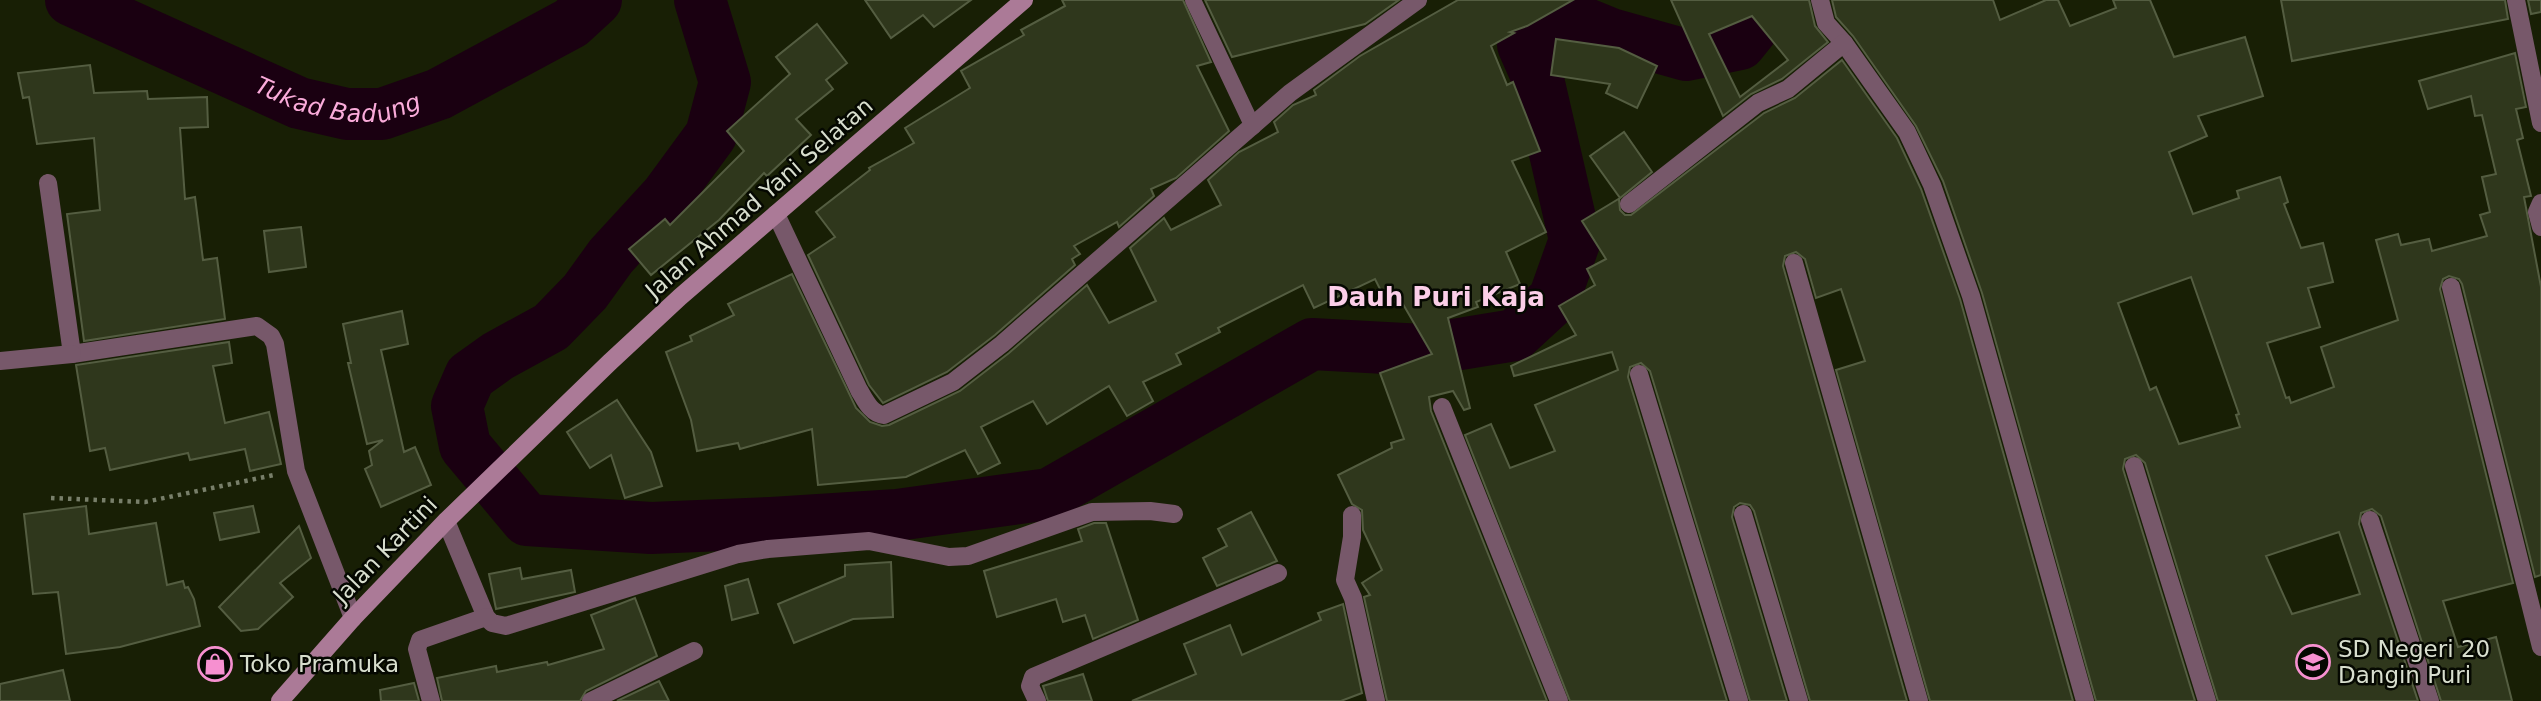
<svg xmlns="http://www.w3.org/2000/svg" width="2541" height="701" font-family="'DejaVu Sans',sans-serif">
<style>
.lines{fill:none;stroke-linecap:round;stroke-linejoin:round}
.river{stroke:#1a0011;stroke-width:52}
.building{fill:#2f371c;stroke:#545d41;stroke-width:2;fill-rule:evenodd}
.path{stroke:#787f6a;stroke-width:4.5;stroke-dasharray:3.5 5;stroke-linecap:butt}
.service{stroke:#77586a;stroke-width:16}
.minor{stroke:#77586a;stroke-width:18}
.secondary{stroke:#ab7a97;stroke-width:18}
.labels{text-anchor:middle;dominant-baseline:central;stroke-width:5;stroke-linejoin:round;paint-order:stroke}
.street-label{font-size:23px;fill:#d8dece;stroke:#050801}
.poi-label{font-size:23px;fill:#d8dece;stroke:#050801;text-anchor:start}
.water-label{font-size:24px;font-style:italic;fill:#faabda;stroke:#050801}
.quarter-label{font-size:26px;font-weight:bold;fill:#fbcee8;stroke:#050801}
</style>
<rect width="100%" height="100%" fill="#181f05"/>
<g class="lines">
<g class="river">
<path id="s1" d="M71 0 299 103 347 114H382L439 94 571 23 596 0"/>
<polyline points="700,0 725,82 711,135 667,195 611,256 585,292 551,327 498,356 470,376 457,406 465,446 527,520 651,528 771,523 897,515 1049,494 1312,344 1423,350 1515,335 1554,299 1575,240 1538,79 1523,45 1548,23 1589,25 1611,34 1686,55 1740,44 1765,13 1771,0"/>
</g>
</g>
<g class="building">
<polygon points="865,0 971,0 934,27 923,15 891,38"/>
<polygon points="1062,0 1183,0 1211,62 1197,66 1229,131 1176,178 1151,189 1154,196 1119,227 1117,222 1074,246 1080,254 1072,259 1075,265 995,335 947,372 883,403 869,385 808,255 835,237 816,212 870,170 869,168 914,143 905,128 970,88 961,71 1024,35 1021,30 1065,6"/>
<polygon points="1205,0 1399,0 1365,24 1232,57"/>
<polygon points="1458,0 1573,0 1527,26 1510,32 1514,33 1491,46 1507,85 1513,82 1540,151 1512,161 1546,232 1506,252 1520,284 1476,302 1478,307 1448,318 1470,408 1464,410 1453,391 1429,397 1431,411 1547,701 1387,701 1364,597 1370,595 1362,583 1382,570 1363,530 1362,510 1352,504 1338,475 1392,448 1391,443 1404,439 1380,373 1432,354 1400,299 1388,305 1375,279 1314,308 1303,285 1218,328 1220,332 1176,354 1181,364 1143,382 1153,401 1127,416 1109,386 1047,424 1033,401 981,427 1000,463 978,474 965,450 906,477 818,485 812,429 740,449 738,443 697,451 691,420 666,352 692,341 690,336 734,315 728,304 792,274 856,408 870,422 882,426 889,425 960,391 1009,353 1087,285 1109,323 1156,301 1130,248 1164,218 1171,230 1221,205 1208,180 1239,152 1278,132 1274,122 1293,105 1316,95 1314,90 1360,56"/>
<path d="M1671 0H1809L1815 26 1828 42 1782 79 1751 94 1723 116ZM1752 16 1788 60 1740 97 1709 34Z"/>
<path d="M1832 0H1993L2000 20 2046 0H2058L2070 26 2116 8 2113 0H2150L2174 57 2245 37 2263 96 2198 116 2207 136 2169 152 2193 214 2239 198 2237 191 2280 177 2288 202 2284 204 2301 248 2323 243 2333 282 2308 288 2320 327 2267 343 2286 398 2289 397 2291 403 2334 387 2321 347 2398 320 2376 240 2398 234 2401 245 2429 239 2432 251 2487 236 2480 215 2490 212 2482 177 2496 174 2482 115 2475 116 2471 96 2428 109 2419 81 2515 53 2526 107 2516 109 2523 138 2517 140 2531 196 2524 197 2541 287V575L2535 577 2462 284 2459 279 2449 276 2443 279 2440 289 2513 583 2443 601 2458 647 2496 637 2512 701H2441L2381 516 2372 509 2361 513 2359 524 2418 701H2218L2145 463 2136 455 2125 459 2123 469 2195 701H2096L1982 293 1943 181 1916 126 1853 36 1836 17ZM2191 277 2239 414 2236 415 2240 427 2179 444 2156 387 2150 390 2118 303ZM2339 532 2360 594 2292 614 2266 556Z"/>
<polygon points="2281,0 2505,0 2508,19 2292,61"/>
<polygon points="2528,0 2541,0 2541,12 2531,14"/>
<polygon points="817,24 847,63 826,80 833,89 796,119 811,135 767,176 764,173 719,220 651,275 629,249 665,219 670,225 744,151 727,131 790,74 776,57"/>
<polygon points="1556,39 1619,48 1657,66 1637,108 1606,93 1610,84 1551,75"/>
<polygon points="1842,60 1897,138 1921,189 1960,299 2073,701 1930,701 1836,370 1865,361 1841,289 1816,298 1805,259 1796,252 1785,256 1783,266 1907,701 1810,701 1754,511 1750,505 1740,503 1734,507 1732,517 1787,701 1750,701 1650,371 1641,363 1630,367 1628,377 1727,701 1570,701 1465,435 1491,424 1510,468 1555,451 1535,405 1618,370 1612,352 1514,376 1511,366 1576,335 1559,306 1595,285 1587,269 1606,259 1582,221 1620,198 1590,156 1624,132 1652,172 1619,199 1620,210 1625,215 1631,215 1764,113 1795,98"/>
<polygon points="90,65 94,93 147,91 148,99 207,97 208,127 180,128 185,199 195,197 203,260 217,258 225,319 84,341 67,214 100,210 94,138 37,144 29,97 23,98 18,73"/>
<polygon points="301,227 306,267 269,272 264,231"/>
<polygon points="402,311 408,344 381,350 404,452 415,447 431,485 381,507 365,469 372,465 369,451 383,440 367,444 348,363 351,363 343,324"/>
<polygon points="229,342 232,363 213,366 225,423 269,412 281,464 250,471 245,449 190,460 188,453 110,470 105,448 90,451 76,365"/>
<polygon points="617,400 651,452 662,486 625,498 611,455 590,468 567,432"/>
<polygon points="86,506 89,534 156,523 167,585 183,581 185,588 188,587 194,599 200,626 120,647 66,654 58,592 33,594 24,514"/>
<polygon points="253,506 259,532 220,540 214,513"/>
<polygon points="1251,512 1277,561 1217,586 1203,558 1227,546 1218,529"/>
<polygon points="1094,523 1106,523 1138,620 1093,639 1085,615 1063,622 1056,599 997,617 984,571 1082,541 1078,529"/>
<polygon points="299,526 311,558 280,583 293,597 258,629 241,631 219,607"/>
<polygon points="891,562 893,617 853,619 794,643 778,604 845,576 845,565"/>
<polygon points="520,568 522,579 571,570 575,592 496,609 489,574"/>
<polygon points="748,579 758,613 732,620 725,586"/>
<polygon points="635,598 657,656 586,691 580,701 442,701 437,678 496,666 497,672 547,662 548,665 604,649 591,615"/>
<polygon points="1343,604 1362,693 1341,701 1132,701 1196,674 1184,644 1230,625 1242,655 1321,620 1318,613"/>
<polygon points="63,670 70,701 0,701 0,684"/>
<polygon points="1083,674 1092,701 1048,701 1043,686"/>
<polygon points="659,681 669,701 617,701"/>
<polygon points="414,683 419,701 381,701 380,690"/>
</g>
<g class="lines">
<polyline class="path" points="51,498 145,502 274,475"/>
<polyline class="service" points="1193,0 1253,127"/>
<g class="minor">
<polyline points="1820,0 1826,23 1844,43 1907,132 1932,185 1971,296 2085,701"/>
<polyline points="2516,0 2541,123"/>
<polyline points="48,183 72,354 257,326 271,336 275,344 296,471 353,618"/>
<polyline points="2541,203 2537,212 2541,227"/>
<polyline points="1629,204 1758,103 1788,89 1844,43"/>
<path d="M776 214 859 390C865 400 871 414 884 415L953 382 1002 344 1290 93 1418 0"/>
<polyline points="1794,263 1919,701"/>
<polyline points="2451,287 2541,647"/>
<polyline points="0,361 72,354"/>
<polyline points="1639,374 1739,701"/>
<polyline points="1442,407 1559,701"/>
<polyline points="2134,466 2207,701"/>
<polyline points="1743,514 1799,701"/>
<polyline points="1352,515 1352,537 1345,580 1353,598 1376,701"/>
<polyline points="2370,520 2430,701"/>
<polyline points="446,521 486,617 492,623 506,626 738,554 768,549 869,541 949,557 968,556 1092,512 1150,511 1174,514"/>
<polyline points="431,701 417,649 420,640 486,617"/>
<polyline points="591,701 694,651"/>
<polyline points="1037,701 1030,686 1033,677 1278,573"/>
</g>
<polyline class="secondary" points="280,701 353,618 446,521 610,362 680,297 1024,0"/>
</g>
<defs>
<g id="school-ring" transform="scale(1.75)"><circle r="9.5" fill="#050801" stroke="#f690d0" stroke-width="1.5"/><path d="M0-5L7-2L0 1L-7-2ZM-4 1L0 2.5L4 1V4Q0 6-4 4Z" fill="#f690d0"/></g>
<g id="shop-ring" transform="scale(1.75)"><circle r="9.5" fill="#050801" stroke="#f690d0" stroke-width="1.5"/><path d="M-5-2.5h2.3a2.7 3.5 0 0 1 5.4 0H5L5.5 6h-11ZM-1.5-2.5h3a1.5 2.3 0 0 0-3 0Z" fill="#f690d0"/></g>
</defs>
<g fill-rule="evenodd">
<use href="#school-ring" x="2313" y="662"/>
<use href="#shop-ring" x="215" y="664"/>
</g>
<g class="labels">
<g class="street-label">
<text transform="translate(759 198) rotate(-41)">Jalan Ahmad Yani Selatan</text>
<text transform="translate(385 550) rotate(-46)">Jalan Kartini</text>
</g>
<g class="poi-label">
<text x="2338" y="649">SD Negeri 20<tspan x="2338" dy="26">Dangin Puri</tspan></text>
<text x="240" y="664">Toko Pramuka</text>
</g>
<g class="water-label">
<text stroke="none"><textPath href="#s1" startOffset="289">Tukad Badung</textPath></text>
</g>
<g class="quarter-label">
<text x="1436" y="297">Dauh Puri Kaja</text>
</g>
</g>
</svg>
